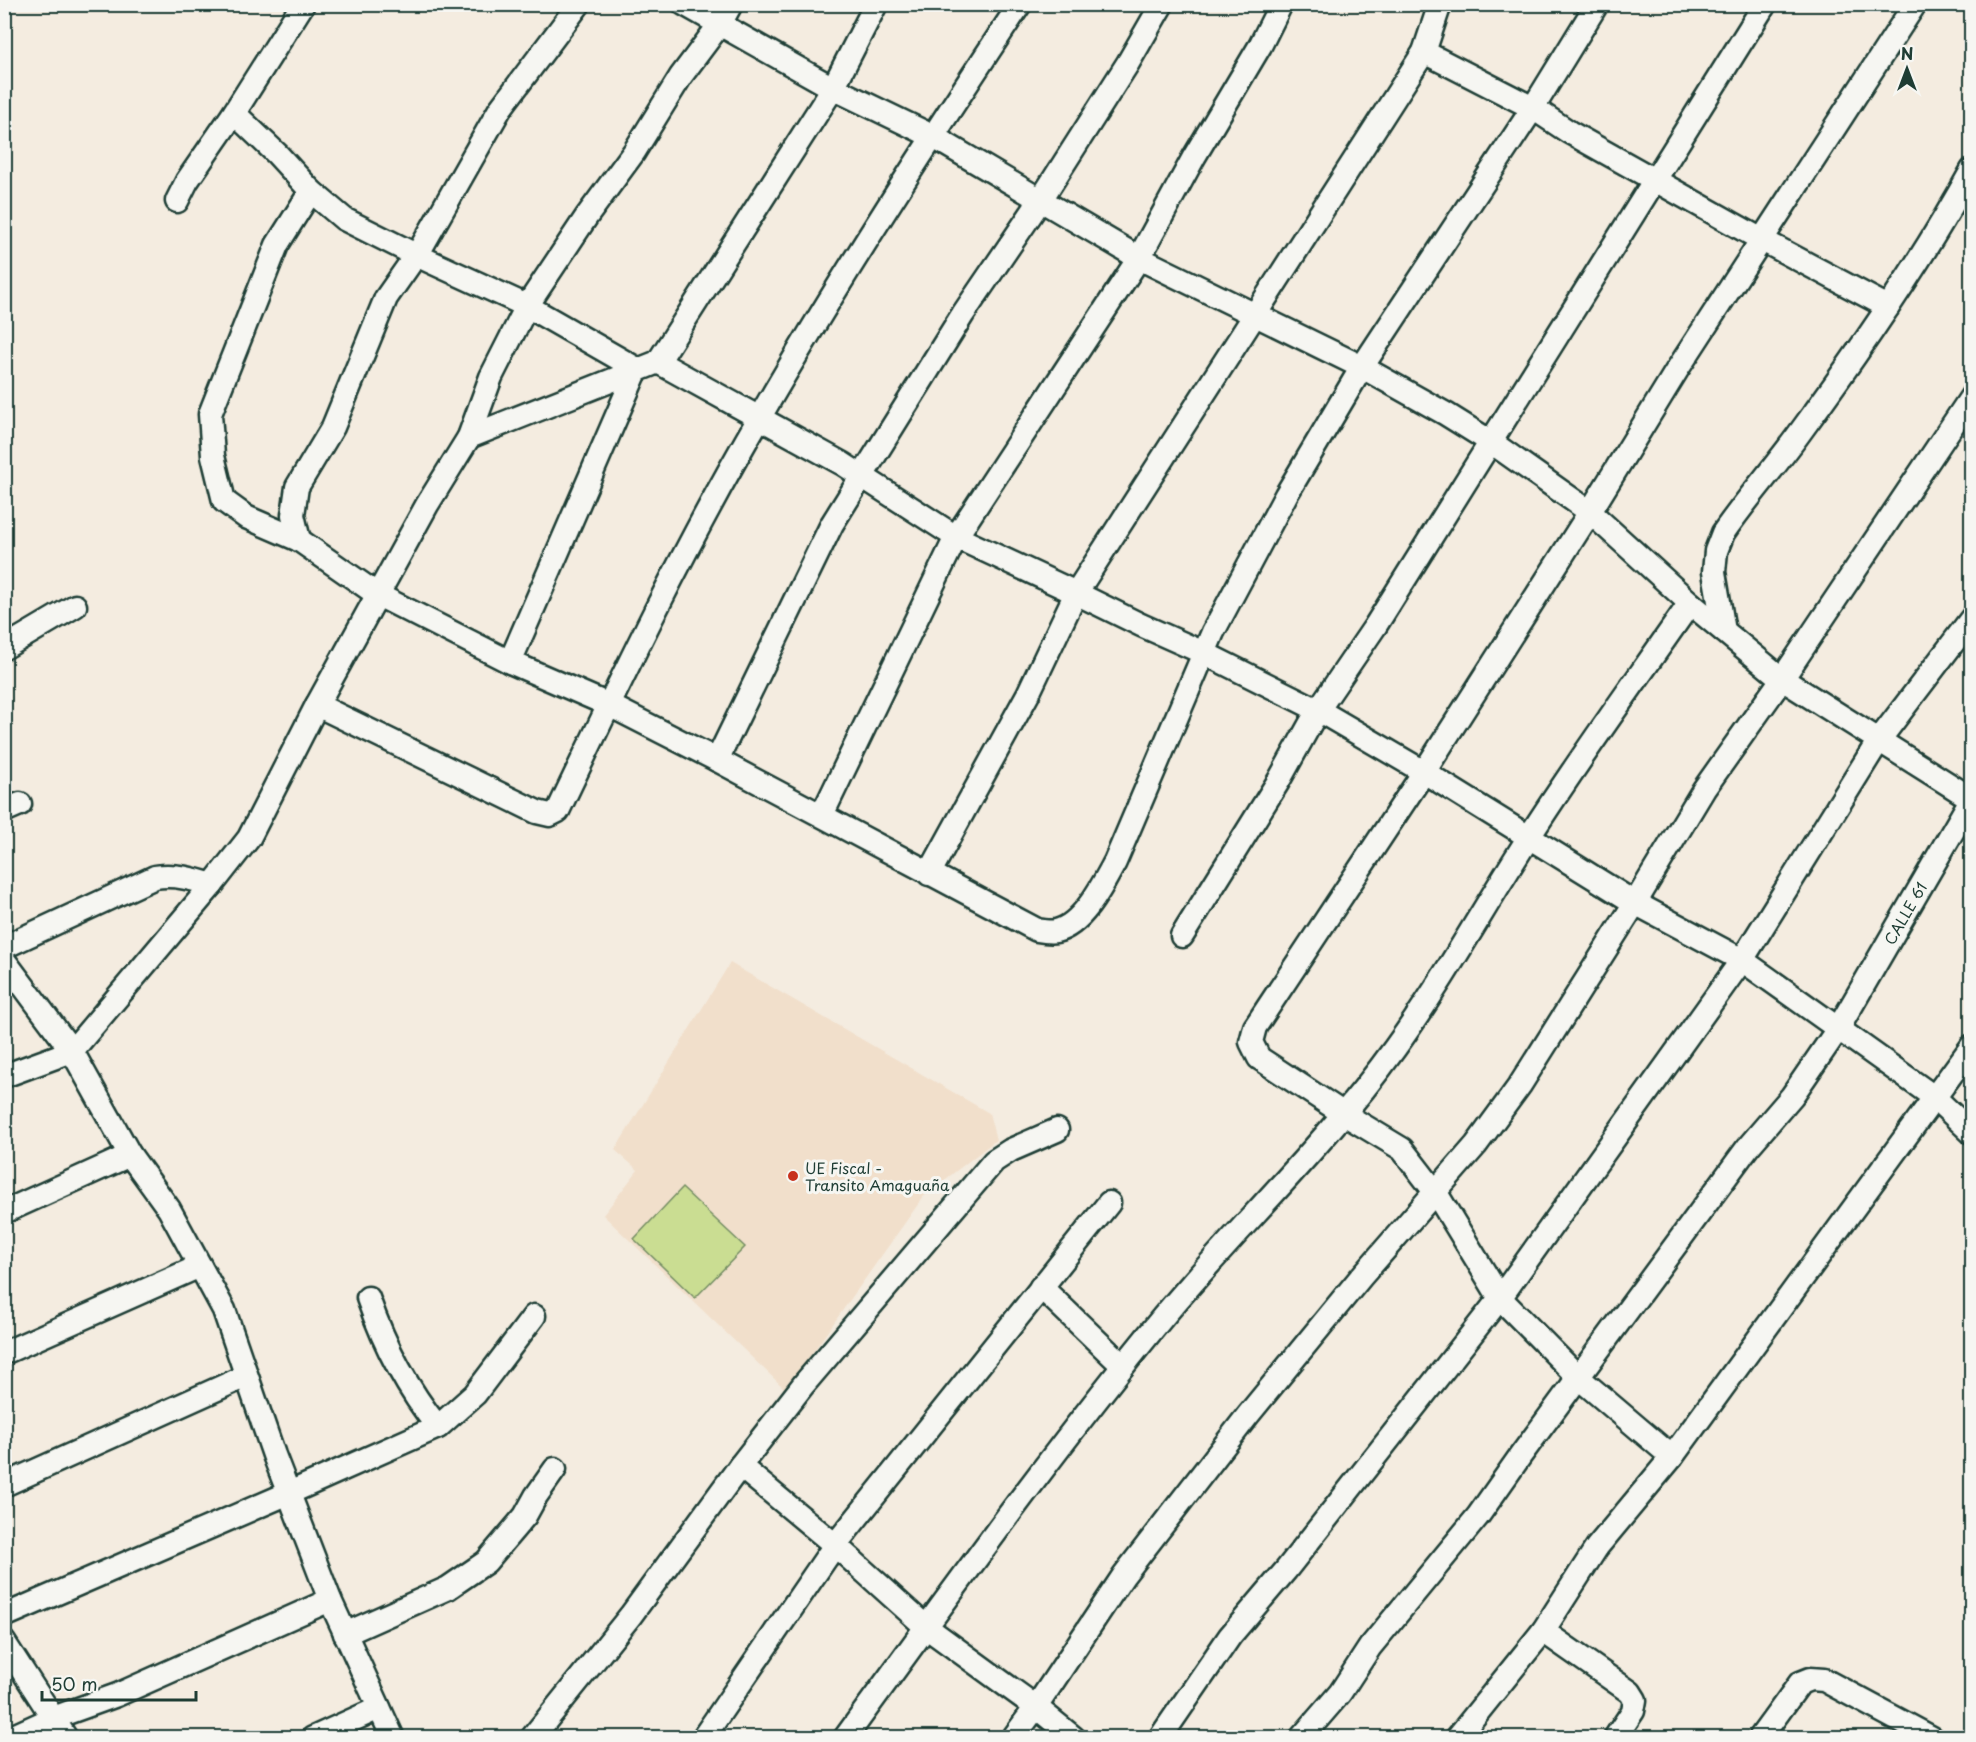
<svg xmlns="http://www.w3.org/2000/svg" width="1976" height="1742" font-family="'Playpen Sans',sans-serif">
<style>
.built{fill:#f1dfcb}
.green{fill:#cadd92;stroke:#748d63;stroke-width:1.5}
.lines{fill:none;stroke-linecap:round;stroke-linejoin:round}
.minor-casing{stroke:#1f3d34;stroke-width:27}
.minor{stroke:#f6f6f2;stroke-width:22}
.poi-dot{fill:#c8321e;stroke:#f6f6f2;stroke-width:2}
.labels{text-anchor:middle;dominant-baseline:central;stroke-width:6;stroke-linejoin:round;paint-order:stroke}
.street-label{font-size:15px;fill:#1f3d34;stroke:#f6f6f2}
.poi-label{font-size:15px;fill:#1f3d34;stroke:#f6f6f2;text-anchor:start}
</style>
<rect width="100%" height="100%" fill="#f4ece0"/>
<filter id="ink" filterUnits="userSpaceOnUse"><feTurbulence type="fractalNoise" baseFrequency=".0167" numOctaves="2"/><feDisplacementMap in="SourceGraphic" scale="12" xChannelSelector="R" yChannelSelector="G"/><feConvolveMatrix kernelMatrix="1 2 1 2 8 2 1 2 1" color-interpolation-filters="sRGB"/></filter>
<g filter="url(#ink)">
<polygon class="built" points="730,963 989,1113 996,1140 924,1196 786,1390 603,1215 638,1170 615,1150"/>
<polygon class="green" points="682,1188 745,1247 695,1298 634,1239"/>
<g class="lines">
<g class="minor-casing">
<g id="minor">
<polyline points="684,4 833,88 932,136 1139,258 1362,367 1446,414 1491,442 1590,512 1690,603 1782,679 1972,799"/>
<polyline points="1424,52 1533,108 1569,132 1762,240 1888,307"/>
<path d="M234 113 277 154 311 191 277 245 210 414 213 456 224 501 246 517 299 540 378 595 510 662 609 705 717 760 1037 930C1043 931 1051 932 1056 931 1083 925 1103 884 1115 862L1213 632 1286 495 1362 367 1533 108 1597 4"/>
<polyline points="311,191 344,219 416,255 527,306 637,369 510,662"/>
<polyline points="177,201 187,181 234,113 303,4"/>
<polyline points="658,362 843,464 956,537 1076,593 1141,625 1204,653 1318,710 1424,772 1635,903 1742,960 1934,1097 1972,1133"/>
<polyline points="469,437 658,362 833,88 876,4"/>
<polyline points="299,540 293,515 297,487 333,427 386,298 421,248 500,109 579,4"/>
<path d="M1724 631 1714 572 1716 551 1723 533C1747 498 1776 466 1801 431 1862 348 1922 261 1972 170"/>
<polyline points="4,648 75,606"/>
<path d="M317 705 537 812 550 815 558 811C622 677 686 543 761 415 842 275 930 139 1020 4"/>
<polyline points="717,760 832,524 963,314 1040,201 1128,63 1162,4"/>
<polyline points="4,811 20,804"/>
<polyline points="822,815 956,537 1139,258 1194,157 1260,46 1281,4"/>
<polyline points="929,874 1028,694 1076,593 1424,52 1440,4"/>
<polyline points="1182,936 1278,782 1318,710 1376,625 1765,4"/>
<path d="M4 947 155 877C176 874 193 879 212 885"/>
<polyline points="4,960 72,1051 130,1155 169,1209 224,1310 274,1455 330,1600 393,1738"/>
<polyline points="4,1076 72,1051 212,885 249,838 317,705 427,505 469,437 491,377 527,306 587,216 634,152 681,76 720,24 731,4"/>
<polyline points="4,1212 130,1155"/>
<polyline points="1041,1287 1123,1366"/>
<path d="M368 1298C384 1344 407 1389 438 1427"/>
<polyline points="4,1353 200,1266"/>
<polyline points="1672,1457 1579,1378 1500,1298 1436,1193 1402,1149 1344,1114 1259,1058 1251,1042 1255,1027 1424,772 1590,512 1677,370 1915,4"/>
<polyline points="740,1466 835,1545 926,1627 1036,1707 1074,1738"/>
<polyline points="4,1485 246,1376"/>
<polyline points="4,1616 289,1493 438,1427 475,1394 534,1316"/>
<polyline points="1543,1631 1630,1692 1635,1700 1633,1711 1615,1738"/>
<polyline points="345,1634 448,1588 486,1562 525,1516 536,1496 555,1469"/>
<polyline points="4,1642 66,1738"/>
<polyline points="9,1738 53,1718 117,1695 330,1600"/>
<polyline points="313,1738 379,1708"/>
<polyline points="532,1738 631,1615 740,1466 804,1384 994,1161 1011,1150 1057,1130"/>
<polyline points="703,1738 835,1545 1109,1203"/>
<path d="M845 1738C949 1596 1051 1453 1163 1317 1239 1226 1326 1144 1395 1048 1444 980 1484 907 1529 837 1580 757 1636 681 1690 603"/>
<polyline points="1013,1738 1036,1707 1124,1575 1248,1415 1361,1277 1476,1145 1520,1085 1635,903 1704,789 1782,679 1972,396"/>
<polyline points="1160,1738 1230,1636 1286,1570 1500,1298 1742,960 1879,740 1972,618"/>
<polyline points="1301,1738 1340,1693 1370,1647 1478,1516 1521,1455 1748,1147 1792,1096 1838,1029 1972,798"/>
<polyline points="1457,1738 1543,1631 1597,1547 1672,1457 1972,1046"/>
<polyline points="1760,1738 1800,1683 1810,1679 1824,1680 1932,1738"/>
</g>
</g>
<use href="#minor" class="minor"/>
</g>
</g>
<circle class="poi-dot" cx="793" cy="1176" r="6"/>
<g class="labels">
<g class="street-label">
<text transform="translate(1905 913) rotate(-60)">CALLE 61</text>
</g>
<g class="poi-label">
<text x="805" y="1167">UE Fiscal -<tspan x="805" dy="17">Transito Amaguaña</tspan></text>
</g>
</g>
<rect width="1976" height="1742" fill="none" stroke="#f6f6f2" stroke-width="24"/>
<rect x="12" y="12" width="1952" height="1718" fill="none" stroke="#1f3d34" stroke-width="2" filter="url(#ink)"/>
<g transform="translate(1907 69)" stroke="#f6f6f2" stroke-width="4.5" paint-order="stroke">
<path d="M0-4.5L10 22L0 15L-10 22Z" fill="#1f3d34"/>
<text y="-9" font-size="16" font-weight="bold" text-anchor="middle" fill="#1f3d34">N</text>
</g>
<path d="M42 1691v9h154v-9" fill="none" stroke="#1f3d34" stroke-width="3"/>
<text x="51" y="1691" font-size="18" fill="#1f3d34" stroke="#f6f6f2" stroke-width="4.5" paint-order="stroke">50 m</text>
</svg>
